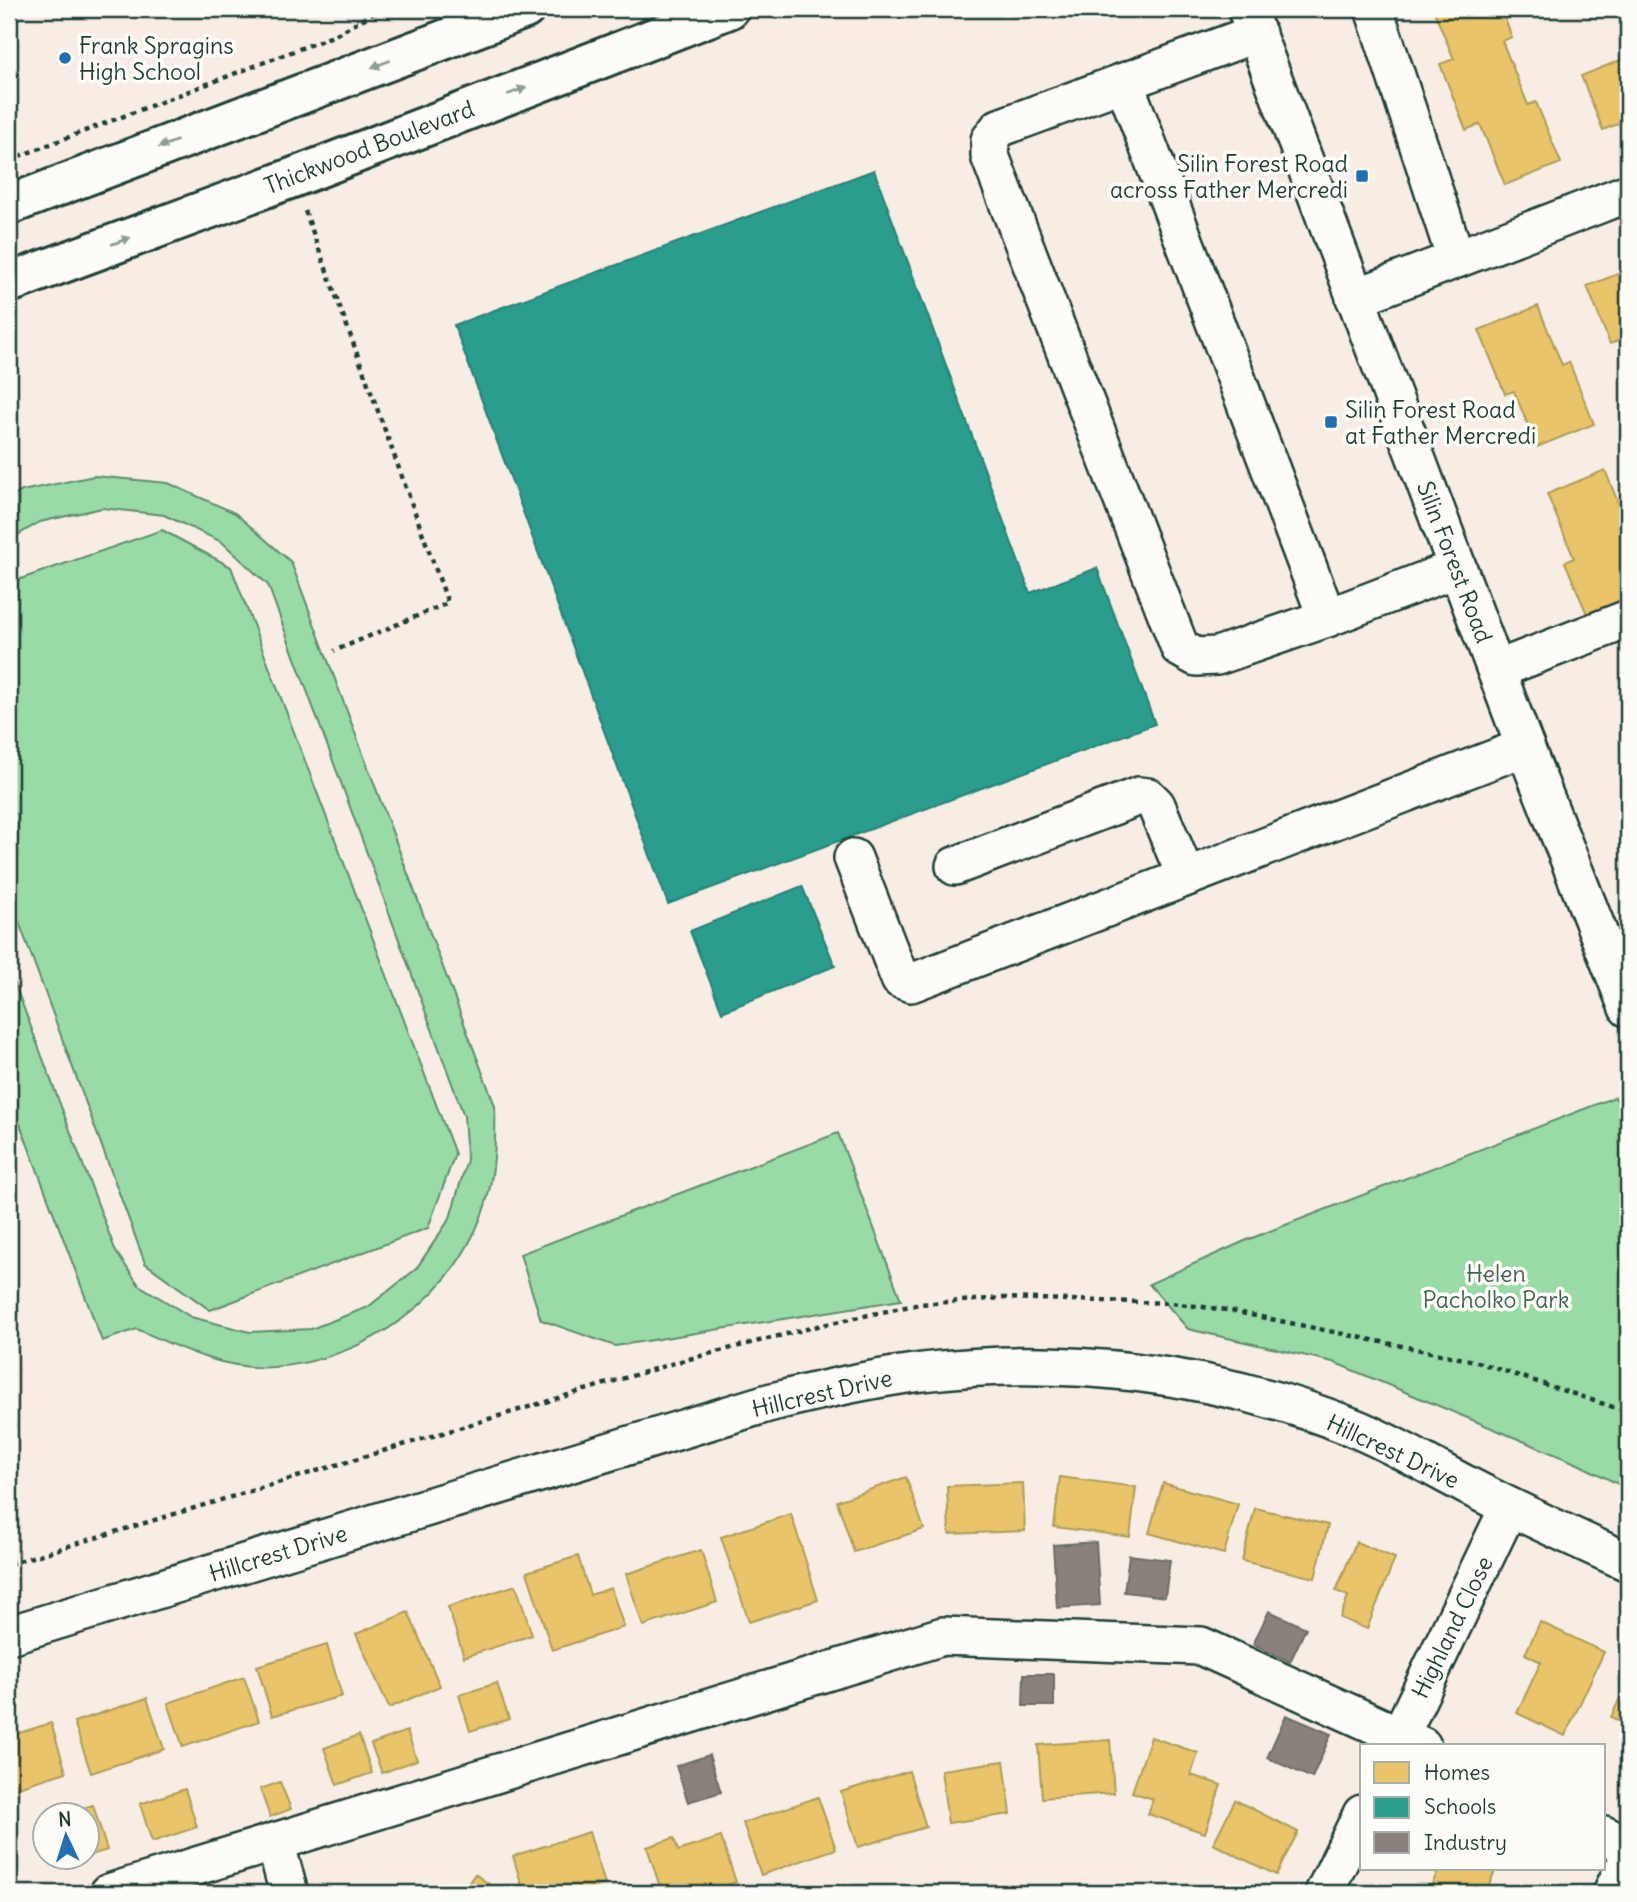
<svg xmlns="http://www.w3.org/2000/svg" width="1637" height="1902" font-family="Delius,sans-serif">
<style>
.green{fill:#99dba6;stroke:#5c8c6d;stroke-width:2}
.homes{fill:#e9c46a;stroke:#ac9c5a;stroke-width:2}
.schools{fill:#2a9d8f;stroke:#278074;stroke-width:2}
.industry{fill:#8a817c;stroke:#6a6d66;stroke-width:2}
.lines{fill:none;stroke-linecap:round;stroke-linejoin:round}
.minor-casing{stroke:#1f3d34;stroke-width:42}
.major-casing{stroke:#1f3d34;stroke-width:44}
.path{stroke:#1f3d34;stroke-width:4.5;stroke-dasharray:5 5;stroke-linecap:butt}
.minor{stroke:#fdfcf7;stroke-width:37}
.major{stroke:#fdfcf7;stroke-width:38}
.oneway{fill:#8e9c96}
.poi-dot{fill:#1f6fb2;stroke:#fdfcf7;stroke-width:2.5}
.labels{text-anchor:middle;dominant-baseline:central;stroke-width:7;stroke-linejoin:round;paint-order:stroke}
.poi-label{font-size:23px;fill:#1f3d34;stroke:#fdfcf7;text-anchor:start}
.street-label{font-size:23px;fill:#1f3d34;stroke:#fdfcf7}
.park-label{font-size:23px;fill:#3e6450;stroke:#fdfcf7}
</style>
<rect width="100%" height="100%" fill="#f8ede4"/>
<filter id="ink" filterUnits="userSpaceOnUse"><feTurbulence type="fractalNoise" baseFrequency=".0143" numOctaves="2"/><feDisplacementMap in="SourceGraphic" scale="14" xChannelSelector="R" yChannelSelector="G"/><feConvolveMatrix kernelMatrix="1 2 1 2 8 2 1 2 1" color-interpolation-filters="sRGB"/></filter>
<g filter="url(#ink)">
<g class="green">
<path d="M94 476 168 483 235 513 291 562 495 1106C496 1137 495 1175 485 1206 455 1297 368 1360 274 1367 226 1371 179 1348 137 1329L102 1341 9 1095V969L116 1252 139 1285 191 1317 250 1332 311 1329 368 1307 416 1269 450 1218 467 1160 464 1116 268 585 222 542 164 515 102 508 40 522 9 540V498L22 491Z"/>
<polygon points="162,530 231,567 455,1154 428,1228 210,1310 145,1263 9,895 9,583"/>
<polygon points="1615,1097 1628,1118 1628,1489 1578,1464 1333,1362 1188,1329 1149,1284 1247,1240"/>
<polygon points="838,1133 901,1300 615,1346 541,1320 520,1254"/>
</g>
<g class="homes">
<polygon points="1433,9 1501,9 1512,37 1502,41 1528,105 1536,102 1561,163 1505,185 1480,124 1466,130 1440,64 1454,59"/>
<polygon points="1628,57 1628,120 1603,130 1581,76"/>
<polygon points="1628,270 1628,336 1610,344 1587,286"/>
<polygon points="1538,306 1562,365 1569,362 1594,424 1537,447 1514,391 1505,394 1479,330"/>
<polygon points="1605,470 1628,527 1628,537 1621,540 1628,556 1628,602 1589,619 1565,562 1574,558 1547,494"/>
<polygon points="906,1477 924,1529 854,1552 837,1501"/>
<polygon points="1060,1477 1136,1487 1130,1537 1054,1527"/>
<polygon points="1023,1483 1025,1531 949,1534 947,1486"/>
<polygon points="1163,1483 1238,1504 1224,1554 1149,1533"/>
<polygon points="1255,1508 1328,1525 1315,1578 1242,1561"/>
<polygon points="791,1514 818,1600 749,1622 721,1537"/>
<polygon points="1356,1542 1395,1558 1367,1629 1340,1618 1348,1596 1336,1591"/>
<polygon points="701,1550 717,1602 643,1626 626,1574"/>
<polygon points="578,1556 590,1595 611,1588 624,1627 552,1650 527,1572"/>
<polygon points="516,1585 532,1635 464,1657 448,1607"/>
<polygon points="408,1612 440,1686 389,1708 356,1634"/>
<polygon points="1540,1622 1604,1652 1565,1736 1517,1713 1541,1662 1525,1654"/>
<polygon points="327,1645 342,1696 272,1716 257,1666"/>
<polygon points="244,1677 259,1721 183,1747 168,1703"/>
<polygon points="1628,1681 1628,1726 1611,1717"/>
<polygon points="497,1683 509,1719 470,1731 459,1695"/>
<polygon points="147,1698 164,1749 91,1773 74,1722"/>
<polygon points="51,1723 66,1772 9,1790 9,1736"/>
<polygon points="407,1731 417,1760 382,1773 371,1744"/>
<polygon points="359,1735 372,1773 337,1785 324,1748"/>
<polygon points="1151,1737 1198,1753 1191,1775 1221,1785 1205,1833 1148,1814 1153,1799 1132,1792"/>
<polygon points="1110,1740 1114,1793 1042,1798 1038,1745"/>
<polygon points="1004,1761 1011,1814 948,1823 941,1770"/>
<polygon points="909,1771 926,1827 858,1847 841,1792"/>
<polygon points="280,1782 291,1809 270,1817 260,1789"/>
<polygon points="185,1789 197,1827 152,1842 140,1804"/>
<polygon points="818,1797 836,1849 761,1875 743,1823"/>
<polygon points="1235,1800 1298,1832 1276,1875 1213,1844"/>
<polygon points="93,1805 107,1850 88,1856 88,1814 62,1814"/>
<polygon points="589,1832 605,1884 574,1893 524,1893 513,1856"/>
<polygon points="721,1837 736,1882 702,1893 662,1893 647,1847 674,1838 678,1851"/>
<polygon points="60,1856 85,1856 62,1864"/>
<polygon points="1439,1869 1496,1869 1485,1893 1446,1893 1431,1886"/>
<polygon points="475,1874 501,1893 461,1893"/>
</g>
<g class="schools">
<polygon points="874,170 1030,593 1097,568 1155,724 668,904 454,325"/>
<polygon points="802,886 835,966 722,1012 690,931"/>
</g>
<g class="industry">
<polygon points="1096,1542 1100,1605 1057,1608 1053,1545"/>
<polygon points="1129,1555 1170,1560 1165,1597 1124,1592"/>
<polygon points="1269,1611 1306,1628 1290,1662 1253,1644"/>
<polygon points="1024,1674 1054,1674 1054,1706 1023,1706"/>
<polygon points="1286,1715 1331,1734 1312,1778 1267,1758"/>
<polygon points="709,1755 721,1792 688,1802 676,1766"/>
</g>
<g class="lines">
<g class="minor-casing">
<g id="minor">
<polyline points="1374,9 1456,259"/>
<polyline points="1248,12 1525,747 1628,1008"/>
<polyline points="1257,33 999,128 990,140 990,156 1180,648 1196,657 1217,656 1327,618 1457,568"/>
<polyline points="1124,82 1327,618"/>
<polyline points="1355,298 1628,193"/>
<polyline points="1496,670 1628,619"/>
<polyline points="853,858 900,979 911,983 1525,747"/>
<polyline points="955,866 1139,796 1148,797 1156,805 1186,877"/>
<path d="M9 1635 768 1403C816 1391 864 1380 914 1373 1060 1354 1214 1372 1352 1427 1392 1443 1431 1467 1470 1487 1522 1514 1575 1538 1628 1562"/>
<polyline points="1395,1746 1509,1507"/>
<polyline points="1604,1835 1628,1847"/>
<polyline points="275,1842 289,1893"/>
<polyline points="109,1893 943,1636 1201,1646 1422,1746"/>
<polyline points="1324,1893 1362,1814"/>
<polyline points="1612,1893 1628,1860"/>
</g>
</g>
<g class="major-casing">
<g id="major">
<polyline points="1249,13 1250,9"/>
<polyline points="9,205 525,9"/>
<polyline points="9,283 292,178 729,9"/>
</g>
</g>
<g class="path">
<polyline points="9,160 333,36 381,9"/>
<polyline points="305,211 448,603 334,651"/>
<polyline points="9,1564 681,1361 818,1326 919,1304 1003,1298 1171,1303 1227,1310 1474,1361 1628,1412"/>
</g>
<use href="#minor" class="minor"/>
<use href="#major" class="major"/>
</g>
<defs><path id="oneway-solid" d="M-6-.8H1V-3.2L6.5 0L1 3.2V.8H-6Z" transform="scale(1.75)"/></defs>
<g class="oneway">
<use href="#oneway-solid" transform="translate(381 64) rotate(159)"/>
<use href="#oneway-solid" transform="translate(517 91) rotate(-21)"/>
<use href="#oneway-solid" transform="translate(168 144) rotate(159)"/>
<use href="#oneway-solid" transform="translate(121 241) rotate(-20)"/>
</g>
</g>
<g class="poi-dot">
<circle cx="65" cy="58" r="7"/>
<rect x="1355" y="169" width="14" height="14" rx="3.5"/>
<rect x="1324" y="415" width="14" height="14" rx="3.5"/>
</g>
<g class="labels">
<g class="poi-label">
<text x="79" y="45">Frank Spragins<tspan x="79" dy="26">High School</tspan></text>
<text x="1348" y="163" text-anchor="end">Silin Forest Road<tspan x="1348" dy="26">across Father Mercredi</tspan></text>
<text x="1345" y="409">Silin Forest Road<tspan x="1345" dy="26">at Father Mercredi</tspan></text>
</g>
<g class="street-label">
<text transform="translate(369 147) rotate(-21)">Thickwood Boulevard</text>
<text transform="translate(1455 562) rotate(69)">Silin Forest Road</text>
<text transform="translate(822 1393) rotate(-13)">Hillcrest Drive</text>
<text transform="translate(1393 1451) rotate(25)">Hillcrest Drive</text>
<text transform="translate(278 1553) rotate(-17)">Hillcrest Drive</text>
<text transform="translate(1452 1627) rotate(-64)">Highland Close</text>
</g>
<g class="park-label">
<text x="1496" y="1273">Helen<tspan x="1496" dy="26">Pacholko Park</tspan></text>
</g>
</g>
<rect width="1637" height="1902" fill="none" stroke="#fdfcf7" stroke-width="35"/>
<rect x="18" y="18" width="1602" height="1867" fill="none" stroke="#1f3d34" stroke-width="2.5" filter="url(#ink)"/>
<rect x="1360" y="1744" width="245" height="126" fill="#fdfcf7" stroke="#a4b0a9" stroke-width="2"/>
<rect x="1374" y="1762" width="35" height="21" fill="#e9c46a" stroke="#a4b0a9" stroke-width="2"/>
<text x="1424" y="1780" font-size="21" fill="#1f3d34">Homes</text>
<rect x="1374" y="1797" width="35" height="21" fill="#2a9d8f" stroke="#a4b0a9" stroke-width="2"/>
<text x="1424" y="1814" font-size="21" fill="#1f3d34">Schools</text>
<rect x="1374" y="1832" width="35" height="21" fill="#8a817c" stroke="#a4b0a9" stroke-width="2"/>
<text x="1424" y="1850" font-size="21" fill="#1f3d34">Industry</text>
<g transform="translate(66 1836) rotate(356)"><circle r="33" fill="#fdfcf7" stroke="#a4b0a9" stroke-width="2"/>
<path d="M0-5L12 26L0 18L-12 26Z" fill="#1f6fb2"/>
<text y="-10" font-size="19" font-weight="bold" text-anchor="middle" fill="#1f3d34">N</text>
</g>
</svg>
